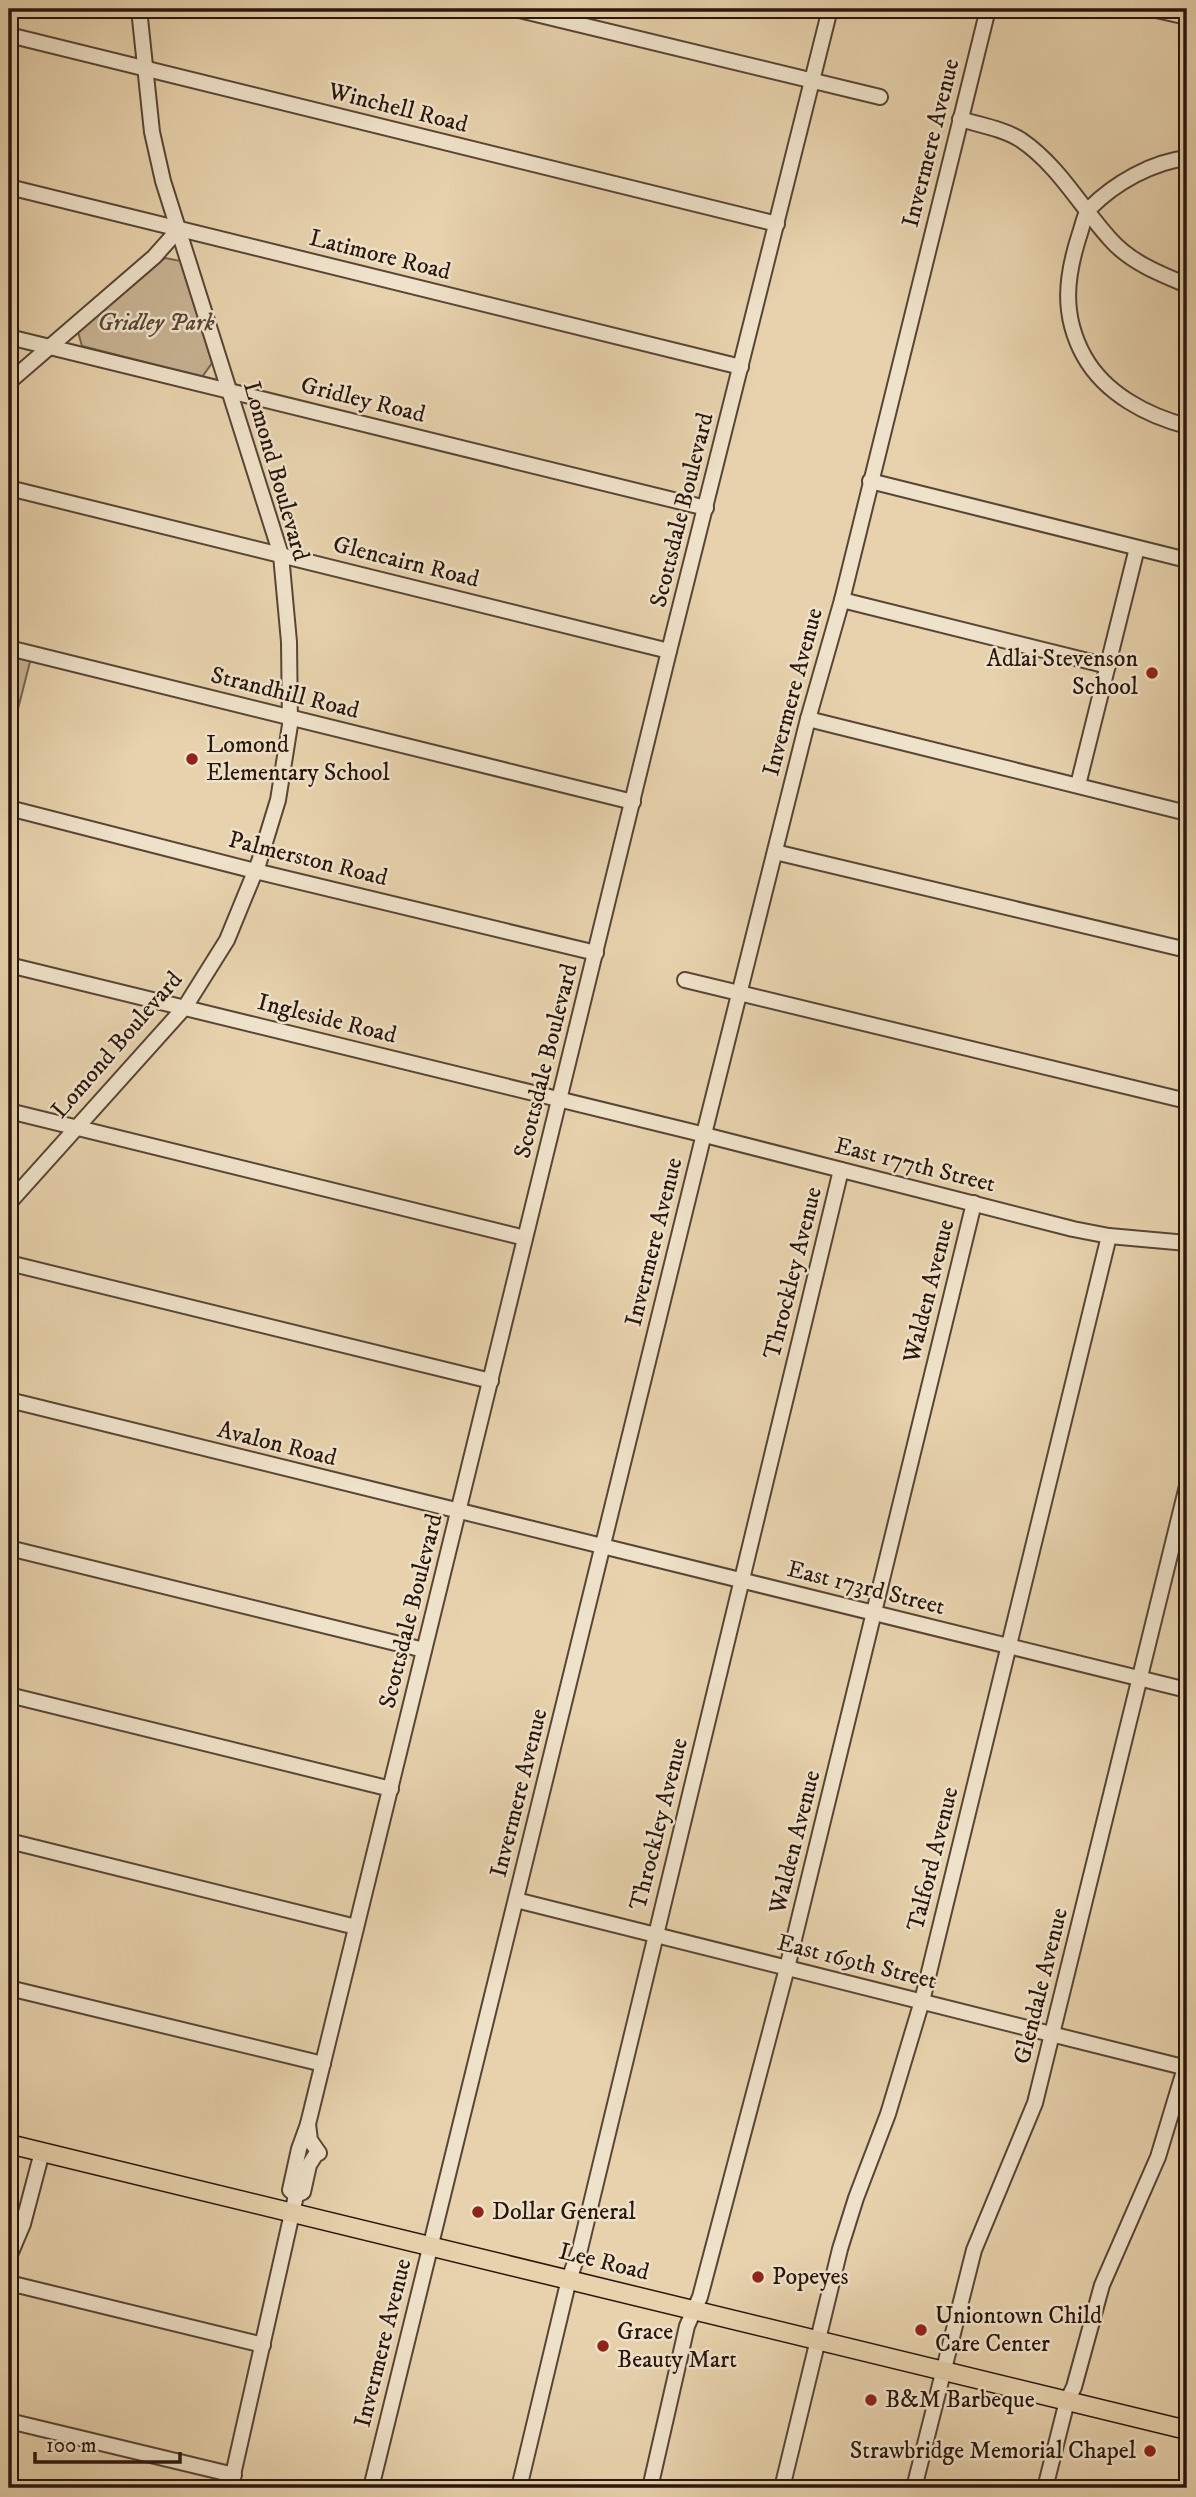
<svg xmlns="http://www.w3.org/2000/svg" width="1196" height="2497" font-family="'IM FELL DW Pica',serif">
<style>
.green{fill:#c7b292;stroke:#786450;stroke-width:2}
.lines{fill:none;stroke-linecap:round;stroke-linejoin:round}
.minor-casing{stroke:#584535;stroke-width:18}
.major-casing{stroke:#29160d;stroke-width:21}
.minor{stroke:#efe2ca;stroke-width:14}
.major{stroke:#e7d2ad;stroke-width:18}
.poi-dot{fill:#8f2418;stroke:#efe2ca;stroke-width:2.5}
.labels{text-anchor:middle;dominant-baseline:central;stroke-width:5;stroke-linejoin:round;paint-order:stroke}
.street-label{font-size:24px;fill:#29160d;stroke:#efe2ca}
.park-label{font-size:24px;font-style:italic;fill:#584535;stroke:#efe2ca}
.poi-label{font-size:24px;fill:#29160d;stroke:#efe2ca;text-anchor:start}
</style>
<rect width="100%" height="100%" fill="#e7d2ad"/>
<filter id="stains"><feTurbulence type="fractalNoise" baseFrequency=".00286" numOctaves="4"/><feColorMatrix values="0 0 0 0 .2 0 0 0 0 .09 0 0 0 0 .02 0 0 0 .5 -.17"/></filter>
<radialGradient id="worn" r=".72"><stop offset=".6" stop-color="#630" stop-opacity="0"/><stop offset="1" stop-color="#630" stop-opacity=".3"/></radialGradient>
<g class="green">
<polygon points="165,258 181,261 212,363 202,377 82,346 78,332"/>
<polygon points="9,649 32,654 9,744"/>
</g>
<g class="lines">
<g class="minor-casing">
<g id="minor">
<polyline points="515,9 880,97"/>
<polyline points="1152,9 1187,17"/>
<polyline points="9,35 777,224"/>
<path d="M960 119C980 125 1004 129 1021 140 1059 166 1080 206 1110 239 1130 262 1160 274 1187 285"/>
<path d="M1187 158C1152 162 1115 183 1090 208 1084 214 1083 225 1080 233 1066 276 1061 314 1084 356 1105 394 1148 416 1187 426"/>
<polyline points="9,187 741,367"/>
<polyline points="9,337 706,508"/>
<polyline points="9,382 154,257 179,229"/>
<polyline points="870,481 1187,560"/>
<polyline points="9,488 669,651"/>
<polyline points="842,600 1108,666"/>
<polyline points="9,648 633,802"/>
<polyline points="808,719 1187,813"/>
<polyline points="1078,785 1137,548"/>
<polyline points="9,808 255,871 596,953"/>
<polyline points="775,852 1187,950"/>
<polyline points="9,965 693,1132 1073,1229 1109,1236 1187,1243"/>
<polyline points="685,980 1187,1101"/>
<polyline points="9,1111 525,1238"/>
<polyline points="9,1203 185,1007 227,940 259,862 278,800 290,725 289,642 281,555 163,181 152,132 139,9"/>
<polyline points="9,1263 491,1381"/>
<polyline points="9,1400 1187,1690"/>
<polyline points="9,1548 424,1650"/>
<polyline points="9,1695 391,1789"/>
<polyline points="9,1841 356,1927"/>
<polyline points="516,1900 1187,2068"/>
<polyline points="9,1988 323,2064"/>
<polyline points="296,2195 290,2190 299,2149 308,2124 669,651 830,9"/>
<polyline points="9,2257 23,2224 42,2152"/>
<polyline points="9,2283 263,2345"/>
<polyline points="9,2421 234,2475"/>
<polyline points="230,2488 295,2200 296,2195 303,2192 309,2165 316,2154 319,2153 310,2140 308,2124"/>
<polyline points="371,2488 701,1146 808,719 842,600 988,9"/>
<polyline points="519,2488 569,2279 580,2249 841,1170"/>
<polyline points="650,2488 687,2326 700,2297 787,1968 974,1203"/>
<polyline points="782,2488 840,2249 856,2198 888,2114 922,2001 1109,1236"/>
<polyline points="914,2488 974,2250 1035,2103 1187,1486"/>
<polyline points="1045,2488 1067,2401 1074,2387 1102,2285 1158,2157 1187,2061"/>
</g>
</g>
<g class="major-casing">
<polyline id="major" points="9,2144 1187,2430"/>
</g>
<use href="#minor" class="minor"/>
<use href="#major" class="major"/>
</g>
<g class="poi-dot">
<circle cx="1152" cy="673" r="7"/>
<circle cx="192" cy="759" r="7"/>
<circle cx="478" cy="2212" r="7"/>
<circle cx="758" cy="2277" r="7"/>
<circle cx="921" cy="2330" r="7"/>
<circle cx="603" cy="2346" r="7"/>
<circle cx="871" cy="2400" r="7"/>
<circle cx="1150" cy="2451" r="7"/>
</g>
<g class="labels">
<g class="street-label">
<text transform="translate(398 108) rotate(14)">Winchell Road</text>
<text transform="translate(931 143) rotate(-76)">Invermere Avenue</text>
<text transform="translate(380 255) rotate(14)">Latimore Road</text>
<text transform="translate(363 400) rotate(14)">Gridley Road</text>
<text transform="translate(276 471) rotate(74)">Lomond Boulevard</text>
<text transform="translate(682 510) rotate(-76)">Scottsdale Boulevard</text>
<text transform="translate(406 562) rotate(14)">Glencairn Road</text>
<text transform="translate(793 692) rotate(-75)">Invermere Avenue</text>
<text transform="translate(285 693) rotate(14)">Strandhill Road</text>
<text transform="translate(308 859) rotate(14)">Palmerston Road</text>
<text transform="translate(327 1019) rotate(14)">Ingleside Road</text>
<text transform="translate(117 1045) rotate(-49)">Lomond Boulevard</text>
<text transform="translate(546 1061) rotate(-76)">Scottsdale Boulevard</text>
<text transform="translate(915 1165) rotate(14)">East 177th Street</text>
<text transform="translate(654 1242) rotate(-76)">Invermere Avenue</text>
<text transform="translate(793 1273) rotate(-76)">Throckley Avenue</text>
<text transform="translate(929 1291) rotate(-76)">Walden Avenue</text>
<text transform="translate(277 1444) rotate(14)">Avalon Road</text>
<text transform="translate(866 1588) rotate(14)">East 173rd Street</text>
<text transform="translate(411 1611) rotate(-76)">Scottsdale Boulevard</text>
<text transform="translate(519 1793) rotate(-76)">Invermere Avenue</text>
<text transform="translate(659 1824) rotate(-76)">Throckley Avenue</text>
<text transform="translate(795 1842) rotate(-76)">Walden Avenue</text>
<text transform="translate(933 1859) rotate(-76)">Talford Avenue</text>
<text transform="translate(857 1962) rotate(14)">East 169th Street</text>
<text transform="translate(1041 1986) rotate(-76)">Glendale Avenue</text>
<text transform="translate(604 2262) rotate(14)">Lee Road</text>
<text transform="translate(383 2343) rotate(-76)">Invermere Avenue</text>
</g>
<g class="park-label">
<text x="156" y="323">Gridley Park</text>
</g>
<g class="poi-label">
<text x="1138" y="659" text-anchor="end">Adlai Stevenson<tspan x="1138" dy="28">School</tspan></text>
<text x="206" y="745">Lomond<tspan x="206" dy="28">Elementary School</tspan></text>
<text x="492" y="2212">Dollar General</text>
<text x="772" y="2277">Popeyes</text>
<text x="935" y="2316">Uniontown Child<tspan x="935" dy="28">Care Center</tspan></text>
<text x="617" y="2332">Grace<tspan x="617" dy="28">Beauty Mart</tspan></text>
<text x="885" y="2400">B&amp;M Barbeque</text>
<text x="1136" y="2451" text-anchor="end">Strawbridge Memorial Chapel</text>
</g>
</g>
<rect width="1196" height="2497" fill="none" stroke="#e7d2ad" stroke-width="35"/>
<rect x="10" y="10" width="1175" height="2476" fill="none" stroke="#29160d" stroke-width="3.5"/>
<rect x="18" y="18" width="1161" height="2462" fill="none" stroke="#29160d" stroke-width="2"/>
<path d="M35 2452v10h145v-10" fill="none" stroke="#29160d" stroke-width="3.5"/>
<text x="46" y="2452" font-size="21" fill="#29160d" stroke="#efe2ca" stroke-width="5" paint-order="stroke">100 m</text>
<rect width="100%" height="100%" filter="url(#stains)"/>
<rect width="100%" height="100%" fill="url(#worn)"/>
</svg>
